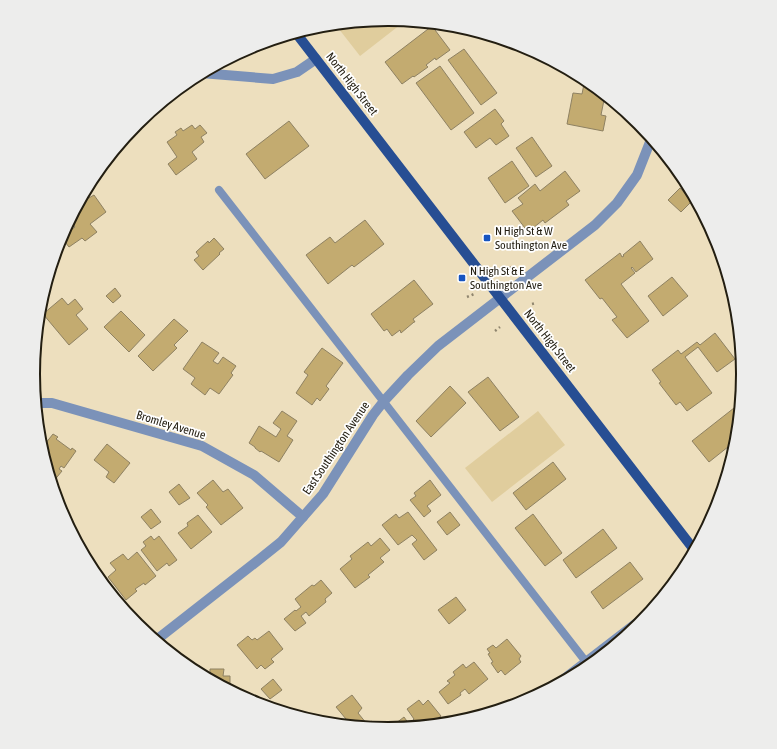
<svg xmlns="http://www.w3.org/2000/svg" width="777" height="749" font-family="'Asap Condensed',sans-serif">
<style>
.green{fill:#e0cd9d}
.building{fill:#c3ab70;stroke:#8e8162}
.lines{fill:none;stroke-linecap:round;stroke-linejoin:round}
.path{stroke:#8f856e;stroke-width:2.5;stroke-dasharray:2 3;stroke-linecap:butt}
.lane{stroke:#7b92b9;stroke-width:8}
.street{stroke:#7b92b9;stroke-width:10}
.primary{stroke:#274e93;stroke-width:10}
.poi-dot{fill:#1654c0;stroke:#fff;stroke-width:1.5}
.labels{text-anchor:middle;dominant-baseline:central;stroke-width:3.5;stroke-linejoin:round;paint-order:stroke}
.street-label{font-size:12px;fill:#231e11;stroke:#fff}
.poi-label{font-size:12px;fill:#231e11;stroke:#fff;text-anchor:start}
.rim{fill:none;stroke:#231e11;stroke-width:2}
</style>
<rect width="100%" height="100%" fill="#eddfbe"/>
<g class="green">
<polygon points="389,19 405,21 360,56 335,24"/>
<polygon points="538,411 565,445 492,502 465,468"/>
</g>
<g class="building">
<polygon points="432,26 450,50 436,60 435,58 426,65 428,67 414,77 413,76 402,84 385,62"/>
<polygon points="464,49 497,93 481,105 448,60"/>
<polygon points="440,66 474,113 451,130 416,83"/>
<polygon points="584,84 595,86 605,95 601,115 606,116 603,131 567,124 573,93 582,94"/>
<polygon points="495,109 504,121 501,124 509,136 496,145 490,138 476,148 464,132"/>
<polygon points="289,121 309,146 265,179 246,154"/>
<polygon points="192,125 195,129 200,125 207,133 201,137 204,142 192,152 197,159 176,175 168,164 177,157 167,142 177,135 175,132 181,128 183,131"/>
<polygon points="532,137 552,166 536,177 516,148"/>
<polygon points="512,161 529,186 505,203 488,178"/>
<polygon points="565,171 580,191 566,201 569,205 545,223 543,220 528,232 512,211 523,204 518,198 535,184 540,191"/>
<polygon points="680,188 692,201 681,212 668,200"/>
<polygon points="84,194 87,199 94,195 106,212 90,224 97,232 85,241 82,238 69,247 61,237 75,227 70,220"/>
<polygon points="365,220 384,244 354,267 352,265 328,284 306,255 330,237 335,243"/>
<polygon points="710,225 717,239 717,240 716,241 705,229"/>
<polygon points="214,238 224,249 219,253 220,254 203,270 194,260 199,256 196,252 208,241 209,243"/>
<polygon points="640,241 653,259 636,272 632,267 631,268 635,273 621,284 649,321 627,338 612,320 617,317 602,298 600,299 585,280 620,253 622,257 624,256 623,255"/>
<polygon points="672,277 688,296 663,316 648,296"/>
<polygon points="414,280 433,304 413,319 415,322 414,322 401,333 400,330 392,336 387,329 384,331 371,314"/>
<polygon points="115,288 121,296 113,303 106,296"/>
<polygon points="62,298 68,305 75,299 83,309 76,315 88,329 69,345 43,314"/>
<polygon points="121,311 145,335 129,352 104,327"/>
<polygon points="174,319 188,331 174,345 177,348 153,371 138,356"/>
<polygon points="715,333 735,359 717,372 698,347 685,357 712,393 687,411 680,402 676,405 659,383 661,382 652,370 678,350 681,354 697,342 700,345"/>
<polygon points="202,342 219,353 213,361 216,363 218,364 223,357 236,366 231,373 233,375 219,394 210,388 205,395 191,384 195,378 183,369"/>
<polygon points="322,348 343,363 326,386 329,389 320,401 317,398 312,405 296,393 308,375 304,372"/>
<polygon points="488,377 519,417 500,431 468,392"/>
<polygon points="450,386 466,403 431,437 416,421"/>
<polygon points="734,408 740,415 738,439 709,462 692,441"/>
<polygon points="282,411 297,421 287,436 293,440 279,462 261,451 260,452 255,448 255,447 249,443 259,426 276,437 281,429 273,423"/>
<polygon points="53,434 58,437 56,439 71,450 72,448 76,451 64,468 61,466 59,469 62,471 53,482 51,480 41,449"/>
<polygon points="107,444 130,463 114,483 106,477 109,472 94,460"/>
<polygon points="553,462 566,479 526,510 513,493"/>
<polygon points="213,480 223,492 228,489 243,508 221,525 206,507 208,505 197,493"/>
<polygon points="430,480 441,495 427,506 431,511 424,517 410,500 416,496 414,493"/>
<polygon points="179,484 190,498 179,505 169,492"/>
<polygon points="151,509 161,522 151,529 141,517"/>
<polygon points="408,512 437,550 424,560 412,544 417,540 412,535 398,545 382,525 396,514 399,518"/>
<polygon points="450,512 460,525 447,535 437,522"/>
<polygon points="533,514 562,553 545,566 515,528"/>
<polygon points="198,515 212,532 191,549 178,533 188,526 187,523"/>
<polygon points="603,529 617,548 576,578 563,560"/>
<polygon points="151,536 154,540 159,536 177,560 169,566 167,563 157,571 141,550 146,546 143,542"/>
<polygon points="380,538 390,550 380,558 384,562 368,575 370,577 355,588 340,569 352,559 350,556 368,542 371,546"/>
<polygon points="137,552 156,576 145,585 144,583 135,589 137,591 126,600 108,577 116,570 110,563 123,554 128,560"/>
<polygon points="630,562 643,579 603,609 591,592"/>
<polygon points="321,580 332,593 325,599 326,602 309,616 306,612 301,616 306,623 295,631 284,619 295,610 296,611 301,607 295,599 312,585 314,586"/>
<polygon points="456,597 466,610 449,624 438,610"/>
<polygon points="269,631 283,649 271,659 274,662 265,669 261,665 257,669 237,645 248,636 252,640 255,638 257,640"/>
<polygon points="507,639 521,656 519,659 521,662 505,675 501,670 498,673 491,663 493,662 488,654 490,653 487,649 493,645 496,648"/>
<polygon points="474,662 488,679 469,694 465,689 460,693 461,695 448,704 439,692 450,683 447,681 455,675 453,672 463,664 466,668"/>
<polygon points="200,666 199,674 210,674 210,669 224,669 223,676 230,676 230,689 227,689 191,670 187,667"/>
<polygon points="273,679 282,690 270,699 261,689"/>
<polygon points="352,695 362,708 358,713 367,724 372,721 378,729 347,726 343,721 346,719 336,707"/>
<polygon points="419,700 423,705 428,700 441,716 427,726 421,727 420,725 416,727 393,730 391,727 404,717 409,724 414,719 407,709"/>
</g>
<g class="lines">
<g class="path">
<polyline points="506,271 511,267"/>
<polyline points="467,297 474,294"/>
<polyline points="532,304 536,303"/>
<polyline points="495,331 500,327"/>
<polyline points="680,576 680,577"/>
</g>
<polyline class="lane" points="219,190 590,667"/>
<g class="street">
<polyline points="201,73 273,79 297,72 316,59"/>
<polyline points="36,403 52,403 202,446 254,475 303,517"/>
<polyline points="155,641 256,562 281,542 323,494 373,415 384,401 408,375 438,346 595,225 617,203 637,175 650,142 651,137"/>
<polyline points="551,689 651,612"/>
</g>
<polyline class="primary" points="296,33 695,551"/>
</g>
<g class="poi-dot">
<rect x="483" y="234" width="8" height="8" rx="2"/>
<rect x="458" y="274" width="8" height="8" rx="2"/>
</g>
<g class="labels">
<g class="street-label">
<text transform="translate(352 84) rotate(52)">North High Street</text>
<text transform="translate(550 341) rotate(52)">North High Street</text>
<text transform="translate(171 425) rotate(17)">Bromley Avenue</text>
<text transform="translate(336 448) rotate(-56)">East Southington Avenue</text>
</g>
<g class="poi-label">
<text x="495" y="231">N High St &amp; W<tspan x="495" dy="14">Southington Ave</tspan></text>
<text x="470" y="271">N High St &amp; E<tspan x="470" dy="14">Southington Ave</tspan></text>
</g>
</g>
<path d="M0 0H777V749H0ZM40 374a348 348 0 1 1 696 0a348 348 0 1 1-696 0Z" fill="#ededec" fill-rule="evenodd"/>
<path class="rim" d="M40 374a348 348 0 1 1 696 0a348 348 0 1 1-696 0Z"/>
</svg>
